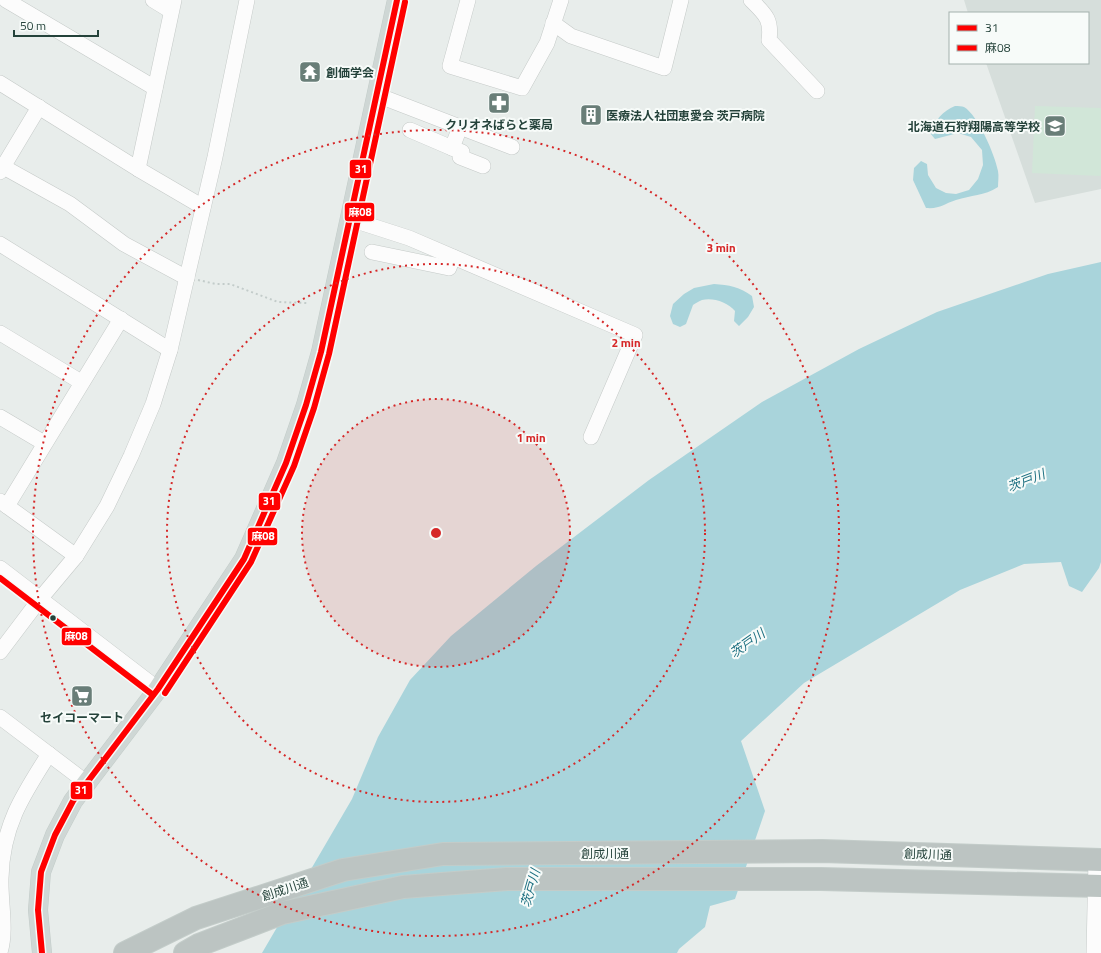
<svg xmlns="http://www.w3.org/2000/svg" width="1101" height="953" font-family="'Titillium Web','Noto Sans JP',sans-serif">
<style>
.built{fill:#d6dedb}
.green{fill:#d1e6d8}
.water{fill:#a9d4db}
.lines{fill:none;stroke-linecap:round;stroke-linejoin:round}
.minor-casing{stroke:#c5cac8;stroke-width:16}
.major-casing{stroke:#c3ccc9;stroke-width:20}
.highway-casing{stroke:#c3ccc9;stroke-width:24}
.path{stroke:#c3ccca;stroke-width:2;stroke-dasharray:2 3;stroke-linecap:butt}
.minor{stroke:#fcfcfc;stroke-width:15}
.major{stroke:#cfd7d5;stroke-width:19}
.highway{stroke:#bcc4c2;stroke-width:22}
.bus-1-casing{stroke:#f7fbf9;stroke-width:9}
.bus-2-casing{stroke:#f7fbf9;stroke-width:9}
.bus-1{stroke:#f00;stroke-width:6}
.bus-2{stroke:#f00;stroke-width:6}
.ring{fill:none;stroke:#d62828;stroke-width:2;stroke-dasharray:2 4}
.bus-dot{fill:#24423a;stroke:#f7fbf9;stroke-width:1.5}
.labels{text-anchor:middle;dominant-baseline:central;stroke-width:4;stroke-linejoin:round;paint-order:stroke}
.poi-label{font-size:12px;font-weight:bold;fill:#24423a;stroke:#f7fbf9;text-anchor:start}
.street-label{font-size:12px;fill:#24423a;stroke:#f7fbf9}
.water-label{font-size:13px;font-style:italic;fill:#1c6f80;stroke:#f7fbf9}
.centre{fill:#d62828;stroke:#f7fbf9;stroke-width:2}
.ring-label{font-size:12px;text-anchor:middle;font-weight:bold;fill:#d62828;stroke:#f7fbf9;stroke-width:4;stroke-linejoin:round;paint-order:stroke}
.line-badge{stroke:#f7fbf9;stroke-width:1.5}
.badge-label{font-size:11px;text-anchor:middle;font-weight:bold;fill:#fff}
</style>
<rect width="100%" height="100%" fill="#e8edeb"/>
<polygon class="built" points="964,0 1101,0 1101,189 1035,203 986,63 1088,63 1088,13 968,13"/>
<polygon class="green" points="1035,106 1101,108 1101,176 1032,173"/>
<g class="water">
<path d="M955 106C958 106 962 106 964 107 978 115 995 155 998 171 999 176 998 182 998 187 984 196 971 195 956 200 943 204 941 209 926 208L913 180 914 168 921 161 927 164 928 175 936 188 946 193 956 194 969 190 978 179 983 165 982 150 971 137 958 133 935 139 930 133C935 120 943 111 955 106Z"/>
<polygon points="1101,262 1101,562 1099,568 1082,592 1069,586 1061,562 1024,564 960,590 804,683 741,741 765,811 735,899 710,906 705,927 679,949 677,953 262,953 352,799 378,737 410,680 451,636 536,566 649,480 762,402 859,349 937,312 1048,274"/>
<path d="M714 284C729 285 740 287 752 296L754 307 748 317 739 326 734 321 735 311C728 302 712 297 702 300 699 301 696 303 693 305L686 324 680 327 673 324 670 316 673 304 684 294 694 288Z"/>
</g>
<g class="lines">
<g class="minor-casing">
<g id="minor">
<polyline points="6,0 155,88"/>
<polyline points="153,0 171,11"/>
<polyline points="468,0 450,66 522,88 547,43 561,0"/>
<path d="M751 0C765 14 772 19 769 40L817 91"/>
<polyline points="553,23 571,36 664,68 681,0"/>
<polyline points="0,83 138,169 203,207"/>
<polyline points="377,95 512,147"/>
<polyline points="410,130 452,148 460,127"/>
<polyline points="452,148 462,152 460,157 483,166"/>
<polyline points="0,165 70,204 124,244 187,278"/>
<polyline points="138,169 174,0"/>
<polyline points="0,172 39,107"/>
<polyline points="350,219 409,238 635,335 591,437"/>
<polyline points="0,244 170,350"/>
<polyline points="372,252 449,268 453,257"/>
<polyline points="0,333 81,382"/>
<polyline points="0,417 44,443"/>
<polyline points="0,501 76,556"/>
<polyline points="7,506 121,319"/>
<polyline points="0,568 158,689"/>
<polyline points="0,652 40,599 76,556 107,506 131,456 153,404 170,350 215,157 247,0"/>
<polyline points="0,717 87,783"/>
<path d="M0 952C7 930 0 901 1 878 2 827 22 796 49 754"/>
<polyline points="1094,953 1096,860"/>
</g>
</g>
<g class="major-casing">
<polyline id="major" points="42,953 38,910 41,872 55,835 73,801 158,689 244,559 286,463 306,405 321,352 397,0"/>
</g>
<g class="highway-casing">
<g id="highway">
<polyline points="125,953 196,918 343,870 443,854 822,851 1101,860"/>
<polyline points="185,953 199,945 282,913 403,887 507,879 821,879 1101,886"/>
</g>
</g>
<polyline class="path" points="198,280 216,284 230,284 278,302 308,303"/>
<use href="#minor" class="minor"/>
<use href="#major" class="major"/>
<use href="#highway" class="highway"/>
<g class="bus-1-casing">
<polyline id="bus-1" points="42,953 38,910 41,872 55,835 73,801 158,689 244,559 286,463 306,405 321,352 397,0"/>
</g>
<g class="bus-2-casing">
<g id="bus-2">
<polyline points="0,578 153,695"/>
<polyline points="165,693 251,562 294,466 314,408 329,354 405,2"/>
</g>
</g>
<use href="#bus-1" class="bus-1"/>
<use href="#bus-2" class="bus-2"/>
</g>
<circle cx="436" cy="533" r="134" fill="#d62828" fill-opacity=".12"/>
<g class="ring">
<circle cx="436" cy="533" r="134"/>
<circle cx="436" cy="533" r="269"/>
<circle cx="436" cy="533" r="403"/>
</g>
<defs>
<g id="temple-square" transform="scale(1.15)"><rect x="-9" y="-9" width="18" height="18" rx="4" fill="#697e78" stroke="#f7fbf9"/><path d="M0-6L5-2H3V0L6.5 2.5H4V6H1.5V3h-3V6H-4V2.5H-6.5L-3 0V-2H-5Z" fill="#fff"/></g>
<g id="pharmacy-square" transform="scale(1.15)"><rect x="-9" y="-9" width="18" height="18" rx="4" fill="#697e78" stroke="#f7fbf9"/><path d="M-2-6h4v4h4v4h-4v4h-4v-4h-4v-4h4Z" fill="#fff"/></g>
<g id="building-square" transform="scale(1.15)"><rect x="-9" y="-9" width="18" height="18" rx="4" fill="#697e78" stroke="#f7fbf9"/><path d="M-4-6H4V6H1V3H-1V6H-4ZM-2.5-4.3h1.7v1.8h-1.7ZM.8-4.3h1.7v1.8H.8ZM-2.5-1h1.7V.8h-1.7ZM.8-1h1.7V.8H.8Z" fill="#fff"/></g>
<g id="school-square" transform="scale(1.15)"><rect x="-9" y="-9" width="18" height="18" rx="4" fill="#697e78" stroke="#f7fbf9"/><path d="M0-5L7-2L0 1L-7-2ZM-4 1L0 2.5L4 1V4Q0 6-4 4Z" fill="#fff"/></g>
<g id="supermarket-square" transform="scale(1.15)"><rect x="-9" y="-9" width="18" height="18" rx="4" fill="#697e78" stroke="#f7fbf9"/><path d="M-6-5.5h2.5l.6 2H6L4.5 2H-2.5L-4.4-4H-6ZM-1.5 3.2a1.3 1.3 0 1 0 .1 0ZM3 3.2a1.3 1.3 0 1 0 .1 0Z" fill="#fff"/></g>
</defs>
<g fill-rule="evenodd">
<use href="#temple-square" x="310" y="72"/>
<use href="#pharmacy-square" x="499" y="103"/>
<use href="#building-square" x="591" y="115"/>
<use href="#school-square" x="1055" y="126"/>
<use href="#supermarket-square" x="82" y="696"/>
</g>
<circle class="bus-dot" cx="53" cy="618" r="3.5"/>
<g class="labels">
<g class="poi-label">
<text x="326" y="72">創価学会</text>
<text x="606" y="115">医療法人社団恵愛会 茨戸病院</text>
<text x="499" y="124" text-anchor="middle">クリオネばらと薬局</text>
<text x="1040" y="126" text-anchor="end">北海道石狩翔陽高等学校</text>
<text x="82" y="717" text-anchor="middle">セイコーマート</text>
</g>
<g class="street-label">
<text x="605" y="853">創成川通</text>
<text transform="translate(928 854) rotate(2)">創成川通</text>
<text transform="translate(285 889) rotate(-18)">創成川通</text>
</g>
<g class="water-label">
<text transform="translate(1026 480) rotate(-21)">茨戸川</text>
<text transform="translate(747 643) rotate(-35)">茨戸川</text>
<text transform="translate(530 888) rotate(-74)">茨戸川</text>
</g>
</g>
<circle cx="436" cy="533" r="6" class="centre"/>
<g class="ring-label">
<text x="721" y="252">3 min</text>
<text x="626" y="347">2 min</text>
<text x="531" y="442">1 min</text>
</g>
<g class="line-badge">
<rect x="349" y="159" width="23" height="20" rx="4" fill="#f00"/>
<rect x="344" y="202" width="31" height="20" rx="4" fill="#f00"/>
<rect x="258" y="492" width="23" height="19" rx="4" fill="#f00"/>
<rect x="247" y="527" width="31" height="19" rx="4" fill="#f00"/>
<rect x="61" y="627" width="31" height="19" rx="4" fill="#f00"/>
<rect x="70" y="781" width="23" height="19" rx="4" fill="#f00"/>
</g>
<g class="badge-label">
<text x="361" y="173">31</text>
<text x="360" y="216">麻08</text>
<text x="269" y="505">31</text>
<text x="263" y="540">麻08</text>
<text x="76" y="640">麻08</text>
<text x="81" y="794">31</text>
</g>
<rect x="949" y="12" width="140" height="52" fill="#f7fbf9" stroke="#a3b1ad"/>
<rect x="957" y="25" width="20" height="6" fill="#ff0000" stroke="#a3b1ad"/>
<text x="985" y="32" font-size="12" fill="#24423a">31</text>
<rect x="957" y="45" width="20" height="6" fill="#ff0000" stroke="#a3b1ad"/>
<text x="985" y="52" font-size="12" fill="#24423a">麻08</text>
<path d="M14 30v6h84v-6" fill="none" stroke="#24423a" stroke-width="2"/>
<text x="20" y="30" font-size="12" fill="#24423a" stroke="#f7fbf9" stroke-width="3" paint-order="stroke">50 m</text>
</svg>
